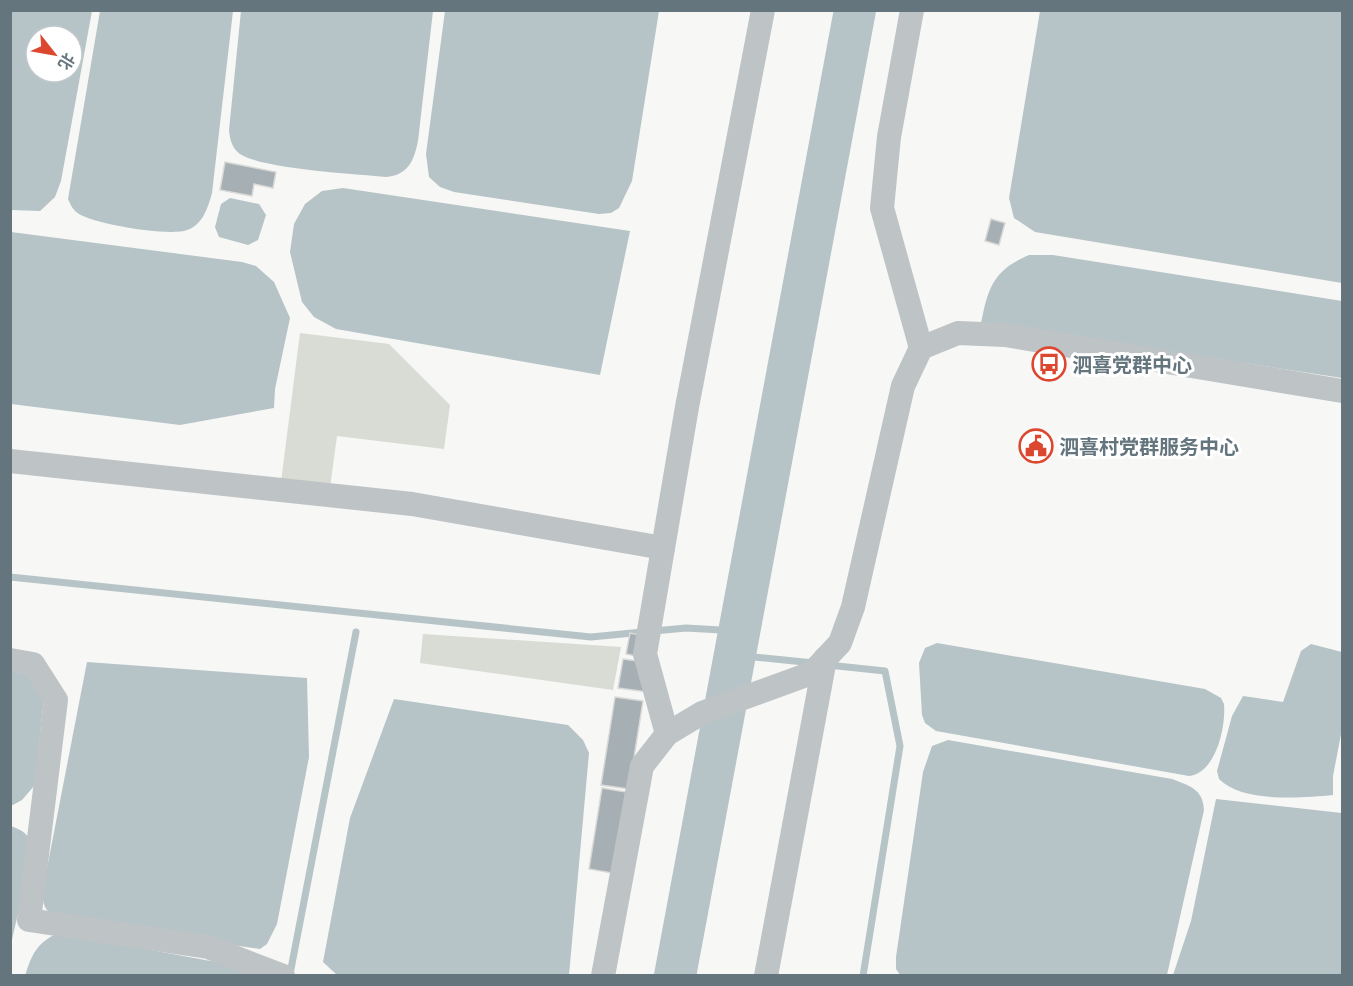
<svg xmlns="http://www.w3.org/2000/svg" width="1353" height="986" font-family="'IBM Plex Sans','Noto Sans SC',sans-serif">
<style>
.green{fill:#d8dcd4}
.water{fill:#b6c4c7;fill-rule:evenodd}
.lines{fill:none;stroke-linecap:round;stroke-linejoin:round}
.stream{stroke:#b6c4c7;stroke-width:7}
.river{stroke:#b6c4c7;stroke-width:42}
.building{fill:#a6afb4;stroke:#d9d9d7;stroke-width:1.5}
.minor{stroke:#bec3c6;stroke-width:24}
.labels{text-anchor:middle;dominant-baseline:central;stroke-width:6;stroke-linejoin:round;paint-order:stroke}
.poi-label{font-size:20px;font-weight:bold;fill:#64757e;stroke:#fff;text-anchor:start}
</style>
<rect width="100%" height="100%" fill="#f7f7f5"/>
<g class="green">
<polygon points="300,333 389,344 450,405 444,449 337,436 330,488 281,482"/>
<polygon points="423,634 621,647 613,690 420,663"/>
</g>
<g class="water">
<path d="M10 11H92L61 181 55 197 40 211 11 210ZM36 36H72V72H36Z"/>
<path d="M100 11H233L212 193C208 207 203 225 187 230 170 237 95 224 79 214 73 210 71 206 68 199Z"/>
<path d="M241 11H433L418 141C414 161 408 175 386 177 356 174 262 169 240 154 232 148 230 140 229 130Z"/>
<polygon points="445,11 659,11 632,181 619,208 611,213 599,214 454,192 440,187 429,177 426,154"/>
<polygon points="1040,11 1342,11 1342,283 1035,232 1014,218 1009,198"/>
<polygon points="343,188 630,231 600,375 336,329 314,317 302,302 290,252 294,224 305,204 322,191"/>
<polygon points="230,198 259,204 266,215 258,240 248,245 219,237 215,227 221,204"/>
<polygon points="11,232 242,262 256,266 274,282 290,318 275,389 274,408 180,425 11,404"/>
<path d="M1029 255H1053L1342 301V378L981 323C988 287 994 270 1029 255Z"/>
<path d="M937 643 1205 689 1221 698 1224 704C1226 727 1216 773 1189 776L936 731 925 723 922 715 919 663 925 648Z"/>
<path d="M1311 644 1342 652V729L1333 776V795C1302 798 1242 803 1219 779L1217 771 1232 716 1243 696 1283 702 1301 651Z"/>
<path d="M87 662 307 678 309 757 277 924 267 944 260 949 65 920C47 915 41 907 43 889Z"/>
<polygon points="11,665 46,682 34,786 22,800 11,806"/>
<polygon points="394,699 568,725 583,740 589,753 569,975 337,975 323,962 350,818"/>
<path d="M948 740 1172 779C1190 786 1203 789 1204 810L1167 975H900L896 969V957L923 772 932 746Z"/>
<polygon points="1216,799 1342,813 1342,975 1173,975 1191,921"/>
<path d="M11 826C25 831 31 836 32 852L11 944Z"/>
<path d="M59 933 243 967 257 976H25C31 955 38 941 59 933Z"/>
</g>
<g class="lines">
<g class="stream">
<polyline points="10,577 591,637 643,632"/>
<polyline points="654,631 686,628 738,631"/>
<polyline points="754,657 814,663"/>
<polyline points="828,665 885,671 900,746 863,976"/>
<polyline points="290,974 356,632"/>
</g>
<polyline class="river" points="675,976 855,10"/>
</g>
<g class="building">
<polygon points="225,162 276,172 273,188 254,184 252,196 220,190"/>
<polygon points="991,219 1005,223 999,245 985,241"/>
<polygon points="630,633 645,636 641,657 626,654"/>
<polygon points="623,659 652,663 648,692 618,688"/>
<polygon points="615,697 643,701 629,789 601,785"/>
<polygon points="602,788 626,792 612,873 589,869"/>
</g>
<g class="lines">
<g class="minor">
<polyline points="912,10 889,137 882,208 921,348"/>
<polyline points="10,461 412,504 663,548"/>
<polyline points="10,660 33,664 56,700 29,920 208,947 283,976"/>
<polyline points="667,734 645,654 687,407 763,10"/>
<polyline points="603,976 642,766 667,734 702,713 812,673 840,643 853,607 903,386 921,348 958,333 1005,335 1342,391"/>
<polyline points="766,976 825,659"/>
</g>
</g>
<defs>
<g id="bus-ring" transform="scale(1.725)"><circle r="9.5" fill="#fff" stroke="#dc4730" stroke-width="1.5"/><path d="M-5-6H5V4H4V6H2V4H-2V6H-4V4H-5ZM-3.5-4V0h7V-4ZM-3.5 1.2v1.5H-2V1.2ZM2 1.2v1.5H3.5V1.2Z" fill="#dc4730"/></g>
<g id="civic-ring" transform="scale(1.725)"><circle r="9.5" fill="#fff" stroke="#dc4730" stroke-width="1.5"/><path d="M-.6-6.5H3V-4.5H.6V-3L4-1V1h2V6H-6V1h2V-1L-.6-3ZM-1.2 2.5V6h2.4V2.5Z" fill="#dc4730"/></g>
</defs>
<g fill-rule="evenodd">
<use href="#bus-ring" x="1049" y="364"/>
<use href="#civic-ring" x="1036" y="446"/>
</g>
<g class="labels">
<g class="poi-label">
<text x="1072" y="364">泗喜党群中心</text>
<text x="1059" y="446">泗喜村党群服务中心</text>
</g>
</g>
<rect width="1353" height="986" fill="none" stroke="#64757e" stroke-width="24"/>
<g transform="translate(54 54) rotate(121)"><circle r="28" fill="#ffffff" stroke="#c1c8cb" stroke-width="1.5"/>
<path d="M0-4.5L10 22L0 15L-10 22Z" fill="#dc4730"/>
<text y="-9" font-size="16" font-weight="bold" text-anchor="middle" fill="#64757e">北</text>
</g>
</svg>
